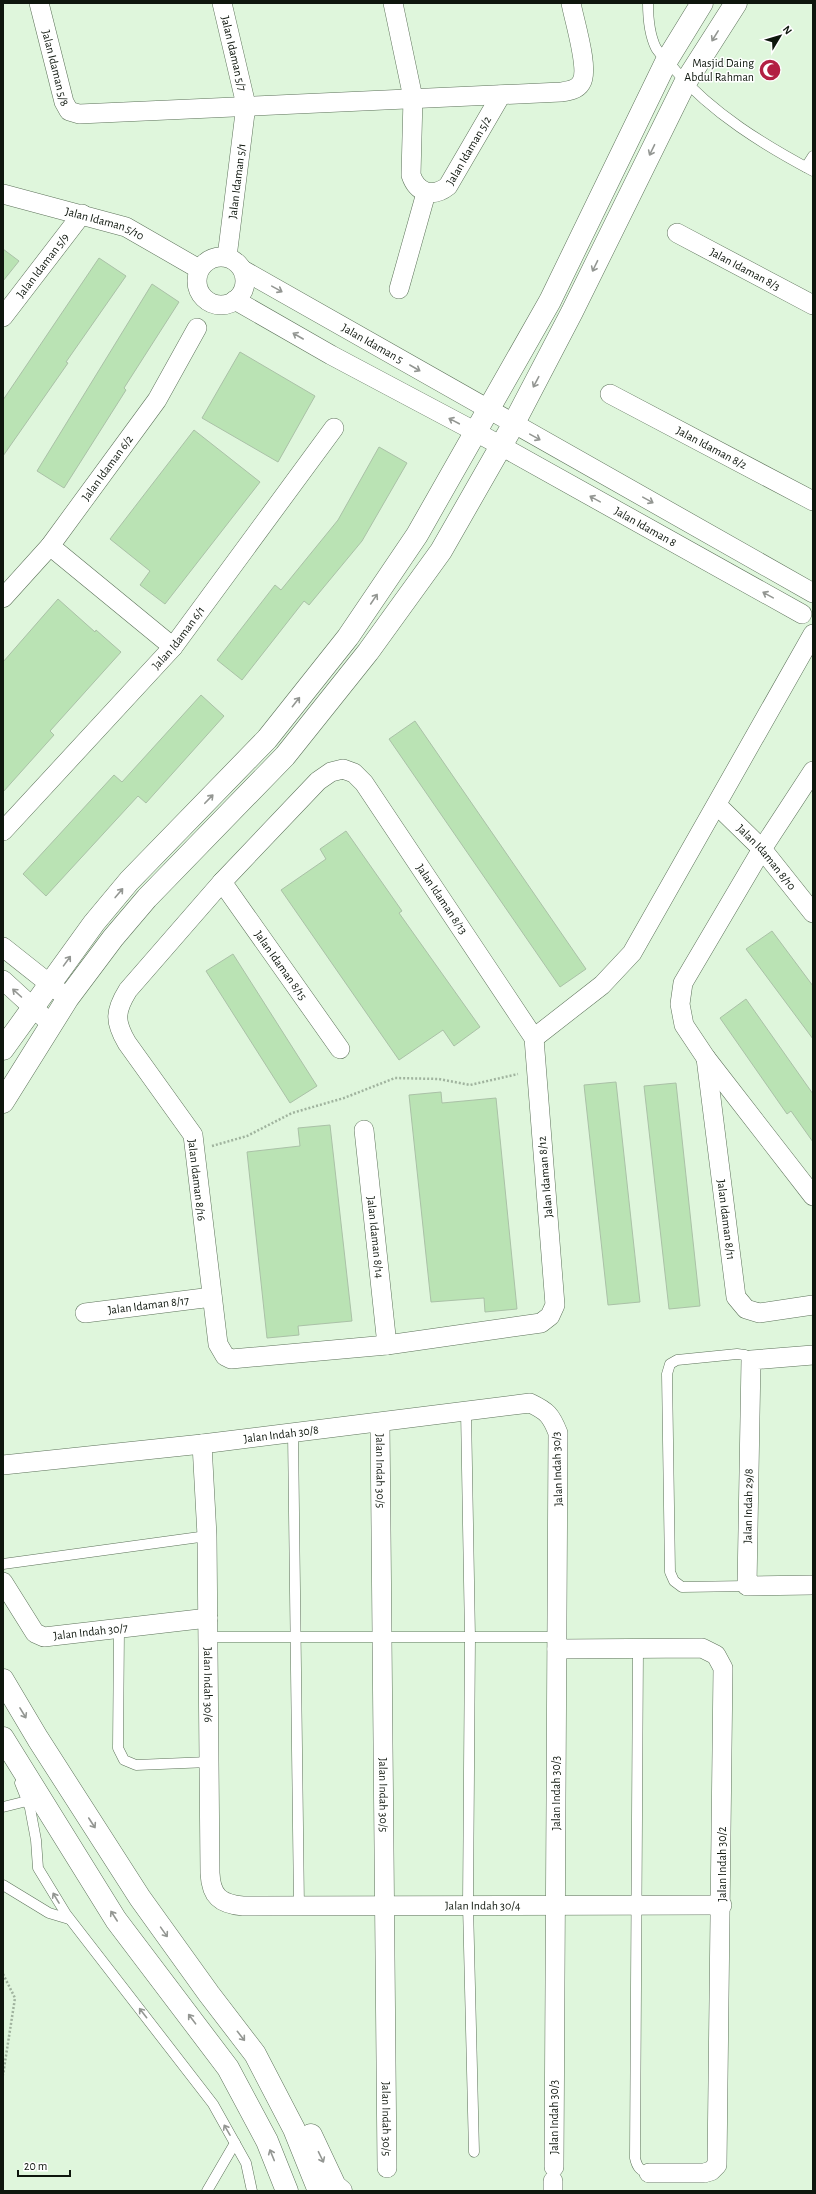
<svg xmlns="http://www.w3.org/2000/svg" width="816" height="2194" font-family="'Alegreya Sans',sans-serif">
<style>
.building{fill:#bae3b4;stroke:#aac1a7}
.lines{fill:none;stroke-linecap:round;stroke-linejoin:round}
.lane-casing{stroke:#5d725a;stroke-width:11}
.street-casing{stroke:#5d725a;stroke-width:20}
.secondary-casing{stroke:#5d725a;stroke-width:23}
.path{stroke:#a0b39e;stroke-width:2.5;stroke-dasharray:2 2;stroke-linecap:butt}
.lane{stroke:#fff;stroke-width:10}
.street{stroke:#fff;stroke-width:19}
.secondary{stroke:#fff;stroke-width:22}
.oneway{stroke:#939692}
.labels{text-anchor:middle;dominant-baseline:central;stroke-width:3;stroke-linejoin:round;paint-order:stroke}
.street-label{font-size:12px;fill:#0e160d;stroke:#fff}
.poi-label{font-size:12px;fill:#0e160d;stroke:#fff;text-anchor:end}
</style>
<rect width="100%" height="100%" fill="#dff6dc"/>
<g class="building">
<polygon points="3,249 19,261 3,281"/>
<polygon points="99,258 126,276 66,362 68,363 3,456 3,400"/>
<polygon points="152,284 179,302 124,388 126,390 64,488 37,471"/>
<polygon points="240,352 315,396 278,462 202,418"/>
<polygon points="194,430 260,482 165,604 140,585 150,571 110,539"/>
<polygon points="379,447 407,463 362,541 309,605 304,601 242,680 217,660 275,585 281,590 338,520"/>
<polygon points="58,599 95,632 96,630 121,652 50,731 54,735 3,792 3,662"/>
<polygon points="201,695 224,716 146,803 138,796 46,896 23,874 114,775 122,782"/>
<polygon points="415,721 586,969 560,987 389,739"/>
<polygon points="346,831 402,911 399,913 480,1027 454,1046 443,1030 399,1060 281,890 326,859 320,849"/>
<polygon points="772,931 813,986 813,1039 746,949"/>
<polygon points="233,954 317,1086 290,1103 206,971"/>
<polygon points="746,999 813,1094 813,1142 791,1111 787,1114 720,1018"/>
<polygon points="616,1082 640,1302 608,1305 584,1085"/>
<polygon points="676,1083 700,1306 669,1309 644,1086"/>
<polygon points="441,1092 442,1103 496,1098 517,1309 485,1312 484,1298 431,1302 409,1095"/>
<polygon points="330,1125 352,1321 298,1326 299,1335 267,1338 247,1152 300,1146 298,1128"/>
</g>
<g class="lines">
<g class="lane-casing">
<g id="lane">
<path d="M648 3C648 18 649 34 656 48 661 56 670 63 676 71 712 113 764 145 813 171"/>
<polyline points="806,167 813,156"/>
<polyline points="466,1411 470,1637 468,1905 474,2152"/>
<polyline points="293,1433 299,1906"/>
<polyline points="3,1564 207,1536"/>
<polyline points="747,1586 682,1587 674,1581 670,1572 667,1374 670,1364 677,1360 737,1354 745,1355 751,1360"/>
<polyline points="119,1629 118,1748 124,1760 136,1765 209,1762"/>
<polyline points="208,1637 557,1637"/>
<path d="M638 1648 635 2158C637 2167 640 2171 649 2173"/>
<polyline points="20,1783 30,1808 36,1840 38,1868 66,1914 213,2104 246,2163 252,2191"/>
<polyline points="3,1807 27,1801"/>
<polyline points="3,1885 49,1913 69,1919"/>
<polyline points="207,2191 235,2143"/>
</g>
</g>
<g class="street-casing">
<g id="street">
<path id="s1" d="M39 3 64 102 69 111 79 114 561 92C568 91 577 90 581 83 590 70 574 20 571 3"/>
<path id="s2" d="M222 3 246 105 227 257"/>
<path id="s3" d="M393 3 413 98 411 175C417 193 433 198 448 186L501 95"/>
<path id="s4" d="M3 194 126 227 199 269"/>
<path id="s5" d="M677 233 813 305"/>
<circle cx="221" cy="281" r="24"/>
<path id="s6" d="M243 270 813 593"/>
<polyline points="399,289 426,193"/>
<path id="s7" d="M235 300 331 355 476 432 802 614"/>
<path id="s8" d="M3 317 82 214"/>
<path id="s9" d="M610 394 813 501"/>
<polyline points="50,546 173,647"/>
<path id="s10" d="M3 598 50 546 157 400 197 328"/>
<path d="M343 769 354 773 364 783 534 1038 555 1305 550 1316 541 1323 387 1345 231 1359 225 1356 218 1344 193 1135 127 1043C114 1021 115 1011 128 990L222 882 318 781 331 772Z"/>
<polyline points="813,771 762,849 683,983 680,1004 684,1025 706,1058 813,1196"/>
<path id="s11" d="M717 805 762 849 813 913"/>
<path id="s12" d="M3 831 173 647 334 428"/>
<path id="s13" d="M222 882 340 1049"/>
<polyline points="3,947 61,993"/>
<polyline points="3,980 51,1024"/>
<polyline points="534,1038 602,985 632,953 813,634"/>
<path id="s14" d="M706 1058 736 1297 746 1309 759 1313 813 1305"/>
<path id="s15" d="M364 1130 387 1345"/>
<path id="s16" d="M85 1313 212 1297"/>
<polyline points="813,1355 751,1360 747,1586 813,1585"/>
<path id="s17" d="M380 1423 387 2168"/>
<path id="s18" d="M202 1444 207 1536 210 1873C211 1896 220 1904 243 1906L722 1905"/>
<path id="s19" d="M3 1465 202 1444 530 1403C547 1411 551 1415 558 1433L554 2167"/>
<path id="s20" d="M3 1582 35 1633 44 1637 208 1618"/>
<polyline points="557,1649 702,1648 716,1655 723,1668 717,2165 711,2171 704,2173 649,2173"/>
<polyline points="553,2191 553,2181"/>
</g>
</g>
<g class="secondary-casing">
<g id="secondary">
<polyline points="3,1049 94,923 129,881 267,739 348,637 417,535 550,301 667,60 702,3"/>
<polyline points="3,1102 68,998 113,938 147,898 285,756 368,652 441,551 513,425 572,312 685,83 736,3"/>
<polyline points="3,1680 38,1739 140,1898 209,1994 255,2054 294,2129 319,2191"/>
<polyline points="3,1738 116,1920 228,2068 267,2141 287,2191"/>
<polyline points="311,2135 335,2186 341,2191"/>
</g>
</g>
<g class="path">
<polyline points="212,1146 247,1136 292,1113 344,1098 395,1078 439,1079 470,1085 518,1074"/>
<polyline points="3,1974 15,1998 3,2075"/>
</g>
<use href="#lane" class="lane"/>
<use href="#street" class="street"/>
<use href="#secondary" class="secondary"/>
</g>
<defs><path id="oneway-shaft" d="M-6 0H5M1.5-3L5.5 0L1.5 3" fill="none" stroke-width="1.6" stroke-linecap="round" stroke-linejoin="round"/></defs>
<g class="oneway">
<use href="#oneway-shaft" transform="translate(715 36) rotate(122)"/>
<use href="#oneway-shaft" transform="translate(652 150) rotate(116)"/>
<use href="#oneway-shaft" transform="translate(595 266) rotate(116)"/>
<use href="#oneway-shaft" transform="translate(277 289) rotate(29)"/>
<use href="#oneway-shaft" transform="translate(298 336) rotate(-150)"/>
<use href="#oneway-shaft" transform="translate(415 368) rotate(30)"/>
<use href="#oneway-shaft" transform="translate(536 382) rotate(118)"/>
<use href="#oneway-shaft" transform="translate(454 421) rotate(-152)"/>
<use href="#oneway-shaft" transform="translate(535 437) rotate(29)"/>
<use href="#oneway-shaft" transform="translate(595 499) rotate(-151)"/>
<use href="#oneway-shaft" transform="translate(648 500) rotate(29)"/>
<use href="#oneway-shaft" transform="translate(768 595) rotate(-151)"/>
<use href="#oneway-shaft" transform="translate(374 599) rotate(-56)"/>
<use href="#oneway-shaft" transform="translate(296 702) rotate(-52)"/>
<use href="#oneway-shaft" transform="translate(209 799) rotate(-46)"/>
<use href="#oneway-shaft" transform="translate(119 893) rotate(-50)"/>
<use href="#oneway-shaft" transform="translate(67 961) rotate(-54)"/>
<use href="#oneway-shaft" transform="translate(17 993) rotate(-138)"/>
<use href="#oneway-shaft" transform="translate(23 1713) rotate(59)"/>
<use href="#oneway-shaft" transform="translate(92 1823) rotate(57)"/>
<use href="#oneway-shaft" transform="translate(56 1898) rotate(-121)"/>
<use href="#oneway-shaft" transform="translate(114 1916) rotate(-123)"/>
<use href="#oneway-shaft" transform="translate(164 1932) rotate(55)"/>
<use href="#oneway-shaft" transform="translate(143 2013) rotate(-128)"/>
<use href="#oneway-shaft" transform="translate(192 2019) rotate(-127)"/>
<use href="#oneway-shaft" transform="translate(241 2036) rotate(52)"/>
<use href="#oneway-shaft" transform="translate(227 2130) rotate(-120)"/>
<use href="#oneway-shaft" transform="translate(272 2155) rotate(-112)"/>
<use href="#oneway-shaft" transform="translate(321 2157) rotate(64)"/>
</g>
<defs>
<g id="mosque-disc" transform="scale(1.15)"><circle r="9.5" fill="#b22043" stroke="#fff"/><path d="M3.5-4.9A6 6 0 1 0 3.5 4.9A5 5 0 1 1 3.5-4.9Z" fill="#fff"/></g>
</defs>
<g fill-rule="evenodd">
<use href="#mosque-disc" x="770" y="70"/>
</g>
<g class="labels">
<g class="street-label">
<text stroke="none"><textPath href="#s2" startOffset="52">Jalan Idaman 5/7</textPath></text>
<text stroke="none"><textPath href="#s1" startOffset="67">Jalan Idaman 5/8</textPath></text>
<text stroke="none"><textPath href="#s3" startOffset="262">Jalan Idaman 5/2</textPath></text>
<text transform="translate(237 181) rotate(-83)">Jalan Idaman 5/1</text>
<text stroke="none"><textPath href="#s4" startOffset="106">Jalan Idaman 5/10</textPath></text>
<text stroke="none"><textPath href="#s8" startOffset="65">Jalan Idaman 5/9</textPath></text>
<text stroke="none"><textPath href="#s5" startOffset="77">Jalan Idaman 8/3</textPath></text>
<text stroke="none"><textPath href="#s6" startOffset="149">Jalan Idaman 5</textPath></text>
<text stroke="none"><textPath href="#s9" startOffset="115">Jalan Idaman 8/2</textPath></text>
<text stroke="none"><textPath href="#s10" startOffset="167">Jalan Idaman 6/2</textPath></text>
<text stroke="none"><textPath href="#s7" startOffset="469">Jalan Idaman 8</textPath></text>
<text stroke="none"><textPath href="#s12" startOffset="261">Jalan Idaman 6/1</textPath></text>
<text stroke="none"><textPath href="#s11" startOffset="72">Jalan Idaman 8/10</textPath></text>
<text transform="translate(442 899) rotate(56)">Jalan Idaman 8/13</text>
<text stroke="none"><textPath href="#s13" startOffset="102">Jalan Idaman 8/15</textPath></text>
<text transform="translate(545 1177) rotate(-95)">Jalan Idaman 8/12</text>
<text transform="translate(197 1180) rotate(83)">Jalan Idaman 8/16</text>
<text stroke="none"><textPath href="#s14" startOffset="163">Jalan Idaman 8/11</textPath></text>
<text stroke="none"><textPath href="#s15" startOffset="108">Jalan Idaman 8/14</textPath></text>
<text stroke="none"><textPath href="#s16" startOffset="64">Jalan Idaman 8/17</textPath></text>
<text stroke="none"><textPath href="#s19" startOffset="280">Jalan Indah 30/8</textPath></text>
<text transform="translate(557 1469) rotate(-92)">Jalan Indah 30/3</text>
<text stroke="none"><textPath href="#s17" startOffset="48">Jalan Indah 30/5</textPath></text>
<text transform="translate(748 1506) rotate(-89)">Jalan Indah 29/8</text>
<text stroke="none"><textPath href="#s20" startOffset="117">Jalan Indah 30/7</textPath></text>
<text stroke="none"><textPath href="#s18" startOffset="241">Jalan Indah 30/6</textPath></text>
<text transform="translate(556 1793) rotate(-90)">Jalan Indah 30/3</text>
<text stroke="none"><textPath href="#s17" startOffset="372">Jalan Indah 30/5</textPath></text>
<text transform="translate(722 1864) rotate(-90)">Jalan Indah 30/2</text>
<text stroke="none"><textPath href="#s18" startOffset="722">Jalan Indah 30/4</textPath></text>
<text transform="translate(554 2117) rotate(-90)">Jalan Indah 30/3</text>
<text stroke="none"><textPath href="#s17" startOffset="696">Jalan Indah 30/5</textPath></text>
</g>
<g class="poi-label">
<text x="754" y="63">Masjid Daing<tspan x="754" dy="14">Abdul Rahman</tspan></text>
</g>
</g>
<rect width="816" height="2194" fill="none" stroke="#0e160d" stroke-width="8"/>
<g transform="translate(780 36) rotate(52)" stroke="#ffffff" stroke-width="3" paint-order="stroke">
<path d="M0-3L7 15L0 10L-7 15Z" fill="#0e160d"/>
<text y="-6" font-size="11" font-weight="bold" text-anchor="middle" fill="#0e160d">N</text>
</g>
<path d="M18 2170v6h52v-6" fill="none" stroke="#0e160d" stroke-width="2"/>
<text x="24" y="2170" font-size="12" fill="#0e160d" stroke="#ffffff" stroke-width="3" paint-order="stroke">20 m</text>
</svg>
